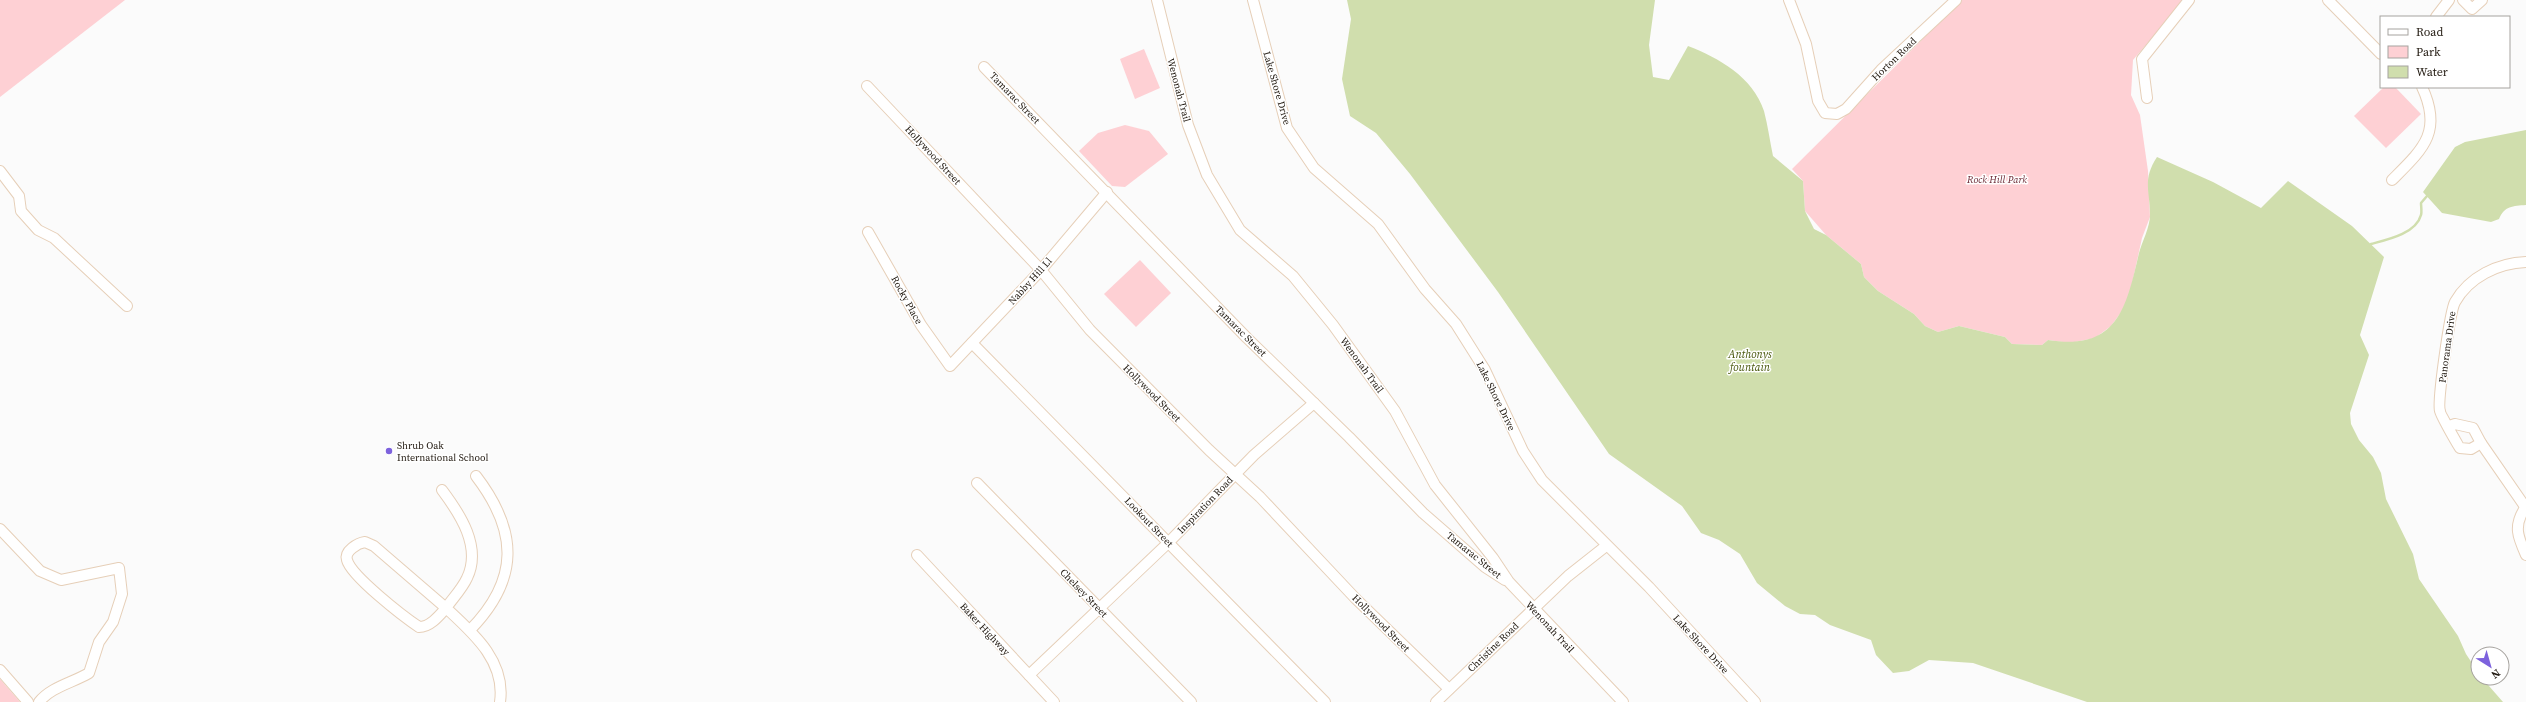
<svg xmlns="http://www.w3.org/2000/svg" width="2526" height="702" font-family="'Source Serif 4',serif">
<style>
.green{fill:#fed0d4}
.water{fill:#d0dead}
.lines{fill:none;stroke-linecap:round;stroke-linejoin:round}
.stream{stroke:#d0dead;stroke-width:2.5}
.minor-casing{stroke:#e6cfb8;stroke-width:12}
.minor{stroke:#fff;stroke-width:10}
.poi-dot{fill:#7d62dd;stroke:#fff;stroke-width:1.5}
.labels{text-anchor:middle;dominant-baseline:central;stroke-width:3;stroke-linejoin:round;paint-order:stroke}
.street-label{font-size:10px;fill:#20180f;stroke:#fff}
.park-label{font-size:10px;font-style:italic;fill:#6c2935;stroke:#fff}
.poi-label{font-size:10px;fill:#20180f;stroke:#fff;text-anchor:start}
.water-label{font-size:11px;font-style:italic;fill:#455407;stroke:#fff}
</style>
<rect width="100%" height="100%" fill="#fbfbfb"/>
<g class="green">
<polygon points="0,0 125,0 0,97"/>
<polygon points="1962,0 2184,0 2133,60 2131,95 2140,115 2148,171 2150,217 2142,238 2130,293 2122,311 2111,326 2095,338 2070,343 2048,340 2042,345 2012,344 2005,337 1959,326 1938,332 1925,326 1914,314 1878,291 1864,277 1861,264 1826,235 1805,211 1803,181 1792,169"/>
<polygon points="1144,49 1160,88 1135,99 1120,59"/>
<polygon points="2384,87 2395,87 2421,114 2386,148 2354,116"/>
<polygon points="1125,125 1149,131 1168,154 1125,187 1112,186 1079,151 1098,133"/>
<polygon points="1140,260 1171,293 1136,327 1104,294"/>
<polygon points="0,679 20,702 0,702"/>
</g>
<g class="water">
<path d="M1347 0H1655L1649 45 1653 77 1669 80 1688 46C1719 58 1753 77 1764 111 1768 126 1770 142 1773 156L1803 181 1805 211 1814 229 1826 235 1861 264 1864 277 1878 291 1914 314 1925 326 1938 332 1959 326 2005 337 2012 344 2042 345 2048 340C2117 351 2126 309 2139 253 2142 242 2150 227 2150 215 2150 190 2142 180 2157 157L2213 182 2261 208 2288 181 2352 226 2384 257 2360 335 2369 355 2350 413 2351 424 2359 440 2373 457 2381 473 2386 499 2413 554 2419 579 2458 636 2466 654 2478 672V678H2482L2503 702H2087L1973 663 1929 660 1909 671 1893 673 1876 655 1871 640 1830 625 1815 615 1800 614 1785 606 1757 583 1740 554 1719 540 1701 533 1682 506 1609 454 1498 292 1410 174 1376 133 1350 116 1342 79 1351 19Z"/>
<path d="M2526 130V205C2513 206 2504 206 2499 219L2491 222 2442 213 2423 192 2455 147 2465 142Z"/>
</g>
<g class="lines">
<path class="stream" d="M2371 244C2386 240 2416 234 2421 215 2422 212 2421 206 2421 203L2427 196"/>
<g class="minor-casing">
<g id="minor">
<polyline points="1157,0 1188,125 1207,175 1240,230 1293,276 1333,325 1395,411 1435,485 1493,558 1509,582 1623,702"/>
<polyline points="1253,0 1287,128 1314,168 1378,224 1425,289 1456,324 1485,370 1523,451 1542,480 1649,587 1755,702"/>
<polyline points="1789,0 1806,44 1818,101 1825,113 1837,114 1846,109 1881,70 1956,0"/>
<polyline points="2328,0 2381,54"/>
<polyline points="2463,0 2472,9 2482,0"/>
<polyline points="2436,17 2449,0"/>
<polyline points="984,67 1247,338 1349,437 1423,513 1485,567 1505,580"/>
<polyline points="867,86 1041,270 1090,330 1209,450 1260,497 1356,599 1449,689"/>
<polyline points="2147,98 2142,59 2189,0"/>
<polyline points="0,171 19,196 21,211 38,230 54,238 127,306"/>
<path d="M2392 180C2423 149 2443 132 2422 87"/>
<polyline points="868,232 921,325 950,366 1041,270 1107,192"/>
<polyline points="972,343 1325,702"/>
<path d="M2449 426 2455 424 2473 428 2481 443 2471 449 2460 448C2459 447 2440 414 2440 411 2437 403 2450 311 2455 302 2469 277 2498 263 2526 262"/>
<polyline points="2481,443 2526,508"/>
<polyline points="977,483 1191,702"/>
<path d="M442 490C460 514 482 547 467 578 462 589 453 598 446 608 473 633 506 661 500 702"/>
<path d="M2525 508C2513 526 2518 537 2526 555"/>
<path d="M0 529 40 571 61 580 119 568 122 594 113 622 99 642 89 673C72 683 51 687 39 702"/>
<path d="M365 542 374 546 446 608C439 616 430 627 419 627 404 617 351 576 347 560 344 551 358 543 365 542Z"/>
<polyline points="917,555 1054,702"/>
<path d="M470 630C520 579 518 531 476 476"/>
<polyline points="0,670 28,702"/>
<polyline points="1029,675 1169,542 1254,455 1314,403"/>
<polyline points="1436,702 1568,576 1606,546"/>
</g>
</g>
<use href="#minor" class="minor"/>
</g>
<circle class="poi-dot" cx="389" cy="451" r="4"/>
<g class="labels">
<g class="street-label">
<text transform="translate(1894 59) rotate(-44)">Horton Road</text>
<text transform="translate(1277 88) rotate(74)">Lake Shore Drive</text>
<text transform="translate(1179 90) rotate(75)">Wenonah Trail</text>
<text transform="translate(1015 98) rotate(46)">Tamarac Street</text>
<text transform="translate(933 155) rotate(47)">Hollywood Street</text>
<text transform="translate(1030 281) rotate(-48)">Nabby Hill Ll</text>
<text transform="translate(907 300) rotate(61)">Rocky Place</text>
<text transform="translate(1241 331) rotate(45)">Tamarac Street</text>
<text transform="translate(2447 347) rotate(-82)">Panorama Drive</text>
<text transform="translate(1362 365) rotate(54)">Wenonah Trail</text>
<text transform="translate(1152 393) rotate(45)">Hollywood Street</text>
<text transform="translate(1496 396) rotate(64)">Lake Shore Drive</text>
<text transform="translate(1205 505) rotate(-46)">Inspiration Road</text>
<text transform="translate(1149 522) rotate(46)">Lookout Street</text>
<text transform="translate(1474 555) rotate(39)">Tamarac Street</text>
<text transform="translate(1084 593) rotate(46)">Chelsey Street</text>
<text transform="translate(1381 623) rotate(45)">Hollywood Street</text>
<text transform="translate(1550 627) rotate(47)">Wenonah Trail</text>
<text transform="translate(985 629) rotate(47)">Baker Highway</text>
<text transform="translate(1701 644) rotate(47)">Lake Shore Drive</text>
<text transform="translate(1493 647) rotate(-44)">Christine Road</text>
</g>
<g class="park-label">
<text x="1997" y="179">Rock Hill Park</text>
</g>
<g class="poi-label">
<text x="397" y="445">Shrub Oak<tspan x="397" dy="12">International School</tspan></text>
</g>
<g class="water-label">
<text x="1750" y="354">Anthonys<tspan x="1750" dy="13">fountain</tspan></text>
</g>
</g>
<rect x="2380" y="16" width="130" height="72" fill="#ffffff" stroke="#a6a39f"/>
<rect x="2388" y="29" width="20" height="6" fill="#ffffff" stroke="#a6a39f"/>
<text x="2416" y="36" font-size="12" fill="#20180f">Road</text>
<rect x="2388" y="46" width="20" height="12" fill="#fed0d4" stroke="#a6a39f"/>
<text x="2416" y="56" font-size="12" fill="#20180f">Park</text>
<rect x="2388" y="66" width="20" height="12" fill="#d0dead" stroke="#a6a39f"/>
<text x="2416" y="76" font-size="12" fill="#20180f">Water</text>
<g transform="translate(2490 666) rotate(143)"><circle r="19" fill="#ffffff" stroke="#a6a39f"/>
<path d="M0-3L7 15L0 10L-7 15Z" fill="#7d62dd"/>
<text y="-6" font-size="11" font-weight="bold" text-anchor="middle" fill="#20180f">N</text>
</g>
</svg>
